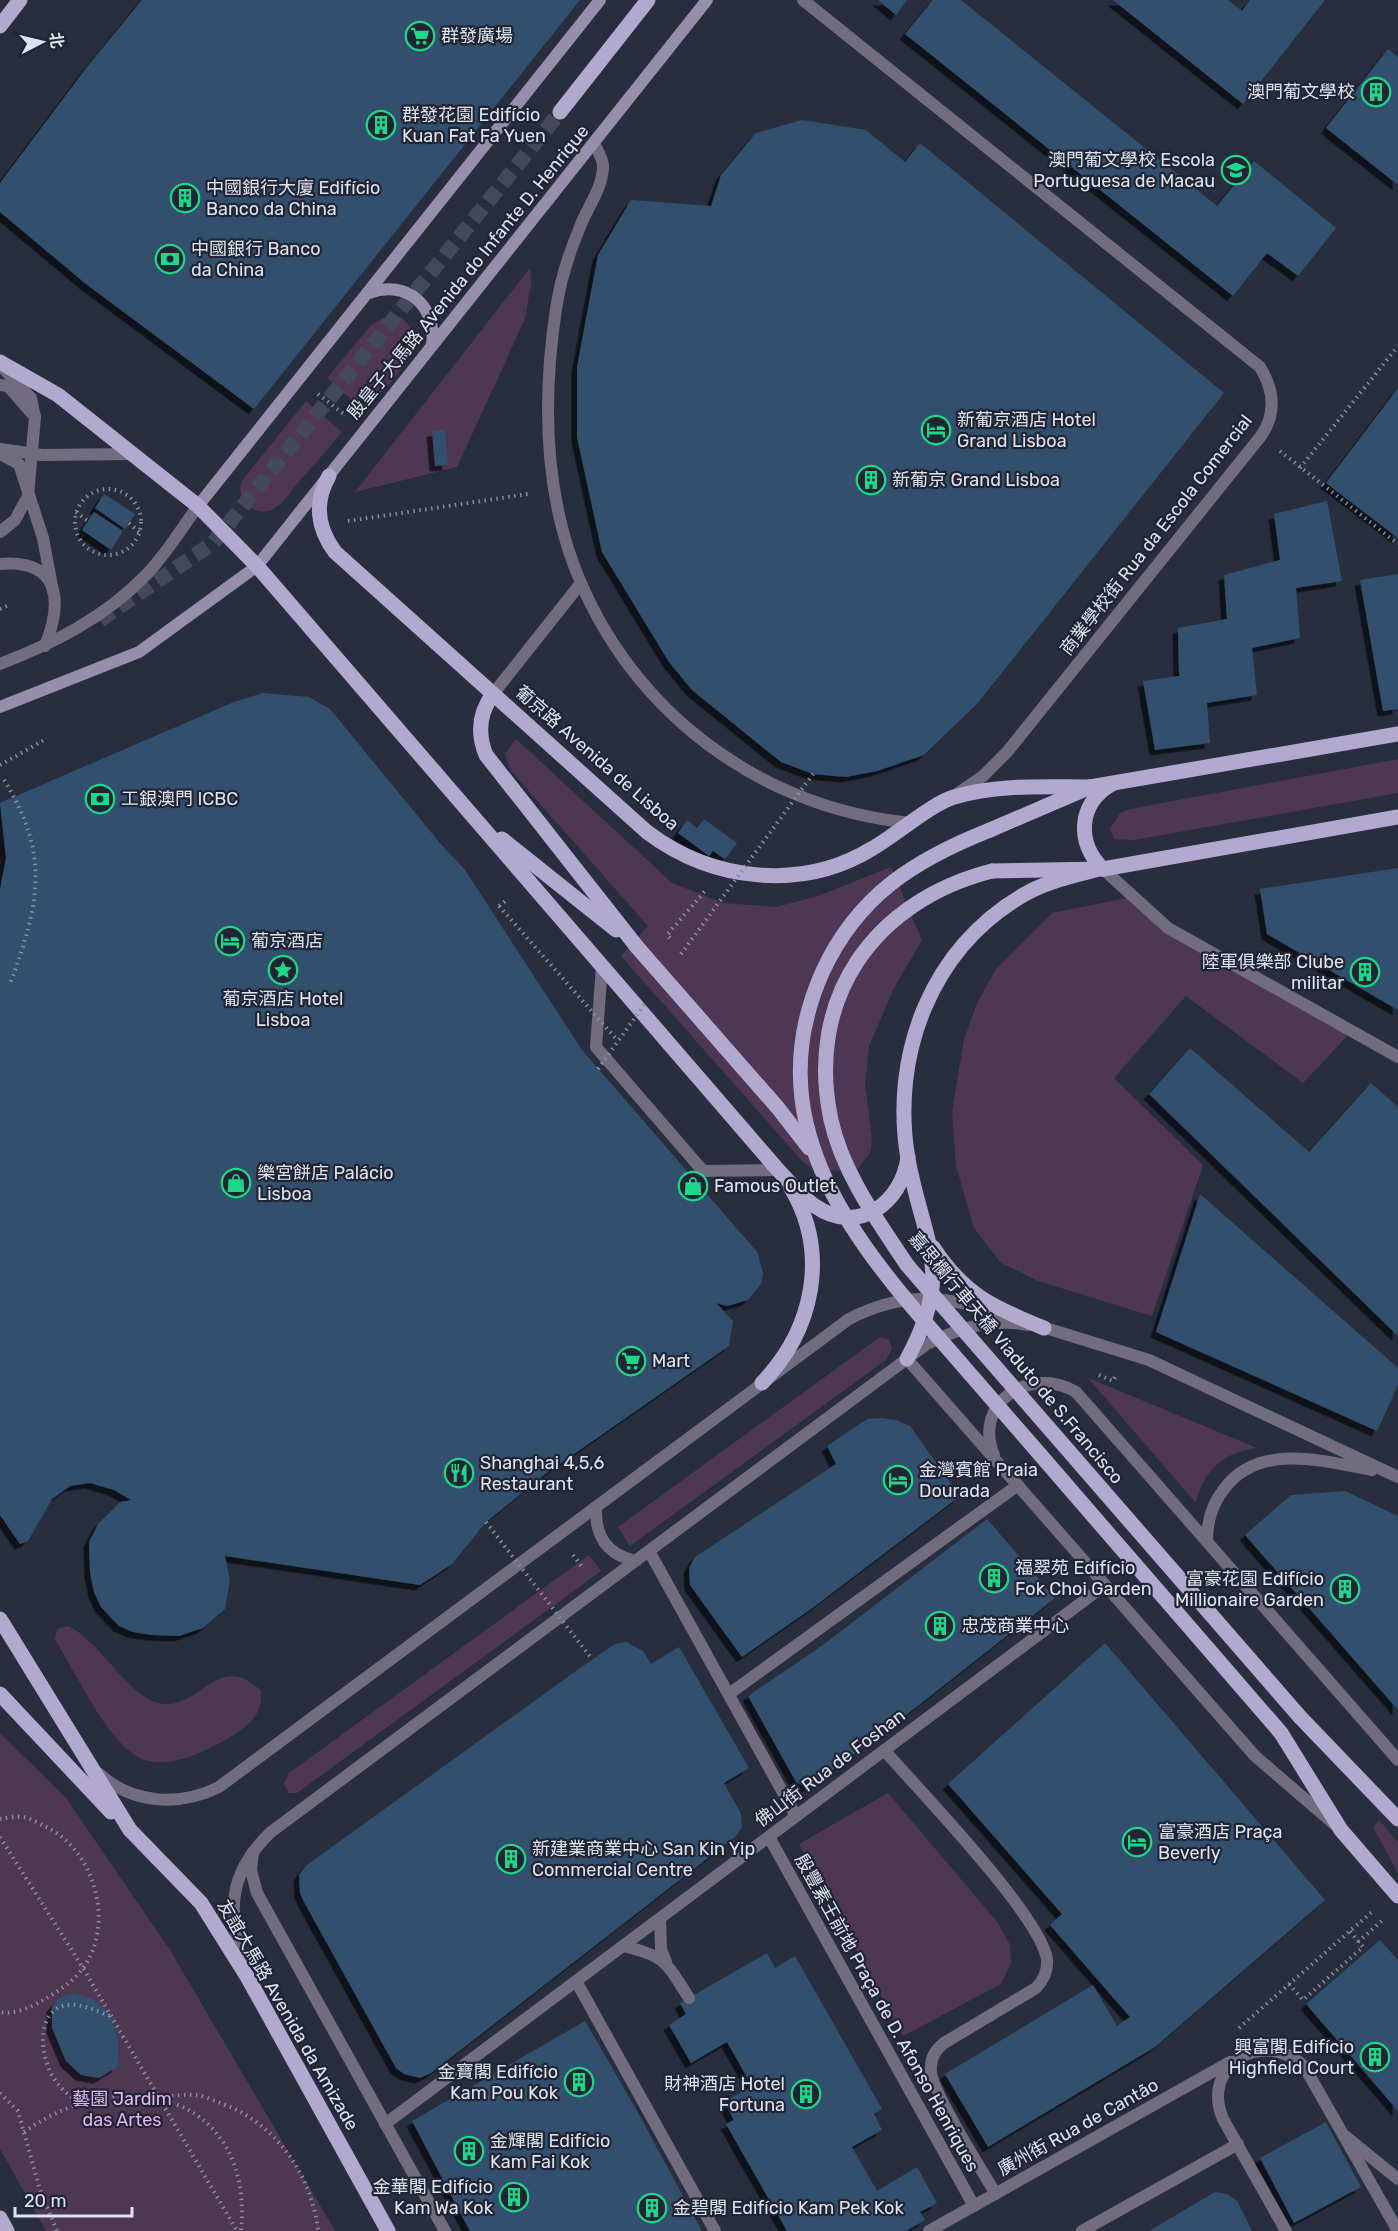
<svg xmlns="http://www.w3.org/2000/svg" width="1398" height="2231" font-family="Rubik,'Noto Sans SC',sans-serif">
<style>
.green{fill:#4e3753}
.building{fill:#314f6e;filter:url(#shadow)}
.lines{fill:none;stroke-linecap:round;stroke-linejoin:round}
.primary-tunnel{stroke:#444959;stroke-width:15;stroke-dasharray:15 8;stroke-linecap:butt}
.path{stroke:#8a8e9c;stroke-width:4;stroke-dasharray:1.5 4.5;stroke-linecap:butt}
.service{stroke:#716c7e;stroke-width:12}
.pedestrian{stroke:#716c7e;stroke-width:12}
.minor{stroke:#716c7e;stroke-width:12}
.tertiary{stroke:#716c7e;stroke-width:12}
.secondary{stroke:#968eab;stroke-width:12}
.primary{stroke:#b2a9ce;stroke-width:15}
.path-bridge{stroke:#8a8e9c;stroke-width:4;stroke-dasharray:1.5 4.5;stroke-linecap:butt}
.primary-bridge{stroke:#b2a9ce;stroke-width:15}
.labels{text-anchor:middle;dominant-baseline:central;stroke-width:4.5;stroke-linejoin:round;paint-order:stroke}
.poi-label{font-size:18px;fill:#dfe3ef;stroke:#202435;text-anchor:start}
.street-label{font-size:18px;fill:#dfe3ef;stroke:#202435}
.park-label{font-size:18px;fill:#e3b4ee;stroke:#202435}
</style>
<defs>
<filter id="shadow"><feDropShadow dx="-5.5" dy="5.5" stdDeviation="0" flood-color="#0009"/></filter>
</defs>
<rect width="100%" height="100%" fill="#292e3f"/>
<g class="green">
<polygon points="530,268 531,283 525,319 457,467 355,492"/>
<path d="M401 317C436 346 385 387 364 411L327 378 371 325 383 318Z"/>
<path d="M306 401 342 432C327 450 312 467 296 485 291 492 285 501 278 506 259 521 236 504 241 482Z"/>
<polygon points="516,739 672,883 723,903 776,907 818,896 891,867 922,940 894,988 869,1046 865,1084 872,1139 870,1153 856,1171 815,1170 803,1162 621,956 648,926 511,771 505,754"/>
<polygon points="1398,759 1398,793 1134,840 1114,839 1110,829 1120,813 1130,809"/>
<polygon points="1127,898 1351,1032 1303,1083 1186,996 1114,1078 1203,1165 1152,1316 1038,1281 1001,1263 974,1228 956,1166 952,1112 964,1039 978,1001 996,969 1052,913"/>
<polygon points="880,1337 889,1340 892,1349 886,1360 630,1546 618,1527"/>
<path d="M1088 1378 1257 1448C1222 1453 1205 1469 1196 1503Z"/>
<polygon points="589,1555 601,1571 297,1793 289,1793 284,1784 289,1773"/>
<path d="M68 1626C100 1641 129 1697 158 1703 200 1713 217 1648 261 1691 263 1716 247 1727 227 1739 203 1752 173 1768 145 1760 112 1750 78 1677 60 1648L55 1639 57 1629Z"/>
<polygon points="0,1733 66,1798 170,1950 335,2231 46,2231 0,2149"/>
<polygon points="888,1793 998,1923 1010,1945 1011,1964 1001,1984 903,2036 799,1844"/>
<polygon points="1379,1820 1398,1842 1398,1873 1373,1827"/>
</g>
<g class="building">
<polygon points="142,0 580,0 254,409 86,284 0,212 0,183 87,67"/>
<polygon points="878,0 907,0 896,15"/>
<polygon points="933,0 961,0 1217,206 1254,161 1336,228 1298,276 1267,253 1233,296 905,34"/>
<polygon points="1113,0 1228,0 1242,11 1250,0 1325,0 1243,104"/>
<polygon points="1388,49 1398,57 1398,185 1326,128"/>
<polygon points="802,120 866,130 905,162 920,143 1224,393 977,704 924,755 877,771 846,777 813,774 781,762 692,690 669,662 602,552 577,437 577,367 598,255 631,200 711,206 721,175 756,133"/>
<polygon points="1398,388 1398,538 1326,483"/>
<polygon points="445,430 448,465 435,466 432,431"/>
<polygon points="104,494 135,514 125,529 95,508"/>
<polygon points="1327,501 1342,581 1296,588 1300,638 1252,648 1257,695 1207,703 1210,743 1155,750 1143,681 1179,676 1178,628 1227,619 1224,575 1280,560 1274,514"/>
<polygon points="94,512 123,531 111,550 82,530"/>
<polygon points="1398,574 1398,709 1383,711 1360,580"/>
<polygon points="263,693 309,697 330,709 439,842 465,870 582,1050 758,1253 763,1274 761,1284 748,1300 727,1306 716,1303 733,1321 729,1346 544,1475 486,1522 452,1564 420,1585 225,1556 230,1580 225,1609 203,1628 179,1636 152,1635 133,1632 119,1626 101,1607 94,1592 90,1573 89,1542 98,1524 120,1502 131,1500 114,1490 90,1483 70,1486 52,1499 28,1541 20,1544 0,1515 0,890 6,858 0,803 234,702"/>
<polygon points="704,819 737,843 725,859 713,851 709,856 678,833 687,820 697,828"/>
<polygon points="1398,868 1398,1010 1267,934 1260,889"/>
<polygon points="1190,1048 1309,1152 1371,1083 1398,1107 1398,1336 1149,1094"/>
<polygon points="1200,1194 1398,1368 1398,1385 1377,1431 1156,1332"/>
<polygon points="881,1418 896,1420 910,1426 960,1496 811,1609 742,1657 690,1585 689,1568 695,1557 836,1464 827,1446 867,1419"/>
<polygon points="1345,1491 1398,1516 1398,1710 1245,1535 1291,1495"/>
<polygon points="987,1519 1055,1598 882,1734 811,1786 803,1786 796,1782 748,1696 823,1645"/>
<polygon points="626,1642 643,1651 651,1664 679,1647 749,1768 724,1783 741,1814 742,1828 735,1837 431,2073 420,2078 404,2074 396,2068 304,1902 300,1893 299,1875 307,1865 580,1668 615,1644"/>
<polygon points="1105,1643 1325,1900 1155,2047 988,2147 945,2074 1093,1985 1117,2026 1130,2017 1050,1925 1062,1914 948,1784"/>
<polygon points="1380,1940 1398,1960 1398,2111 1306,2004"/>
<polygon points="767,1953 775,1968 795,1956 882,2109 874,2114 882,2130 852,2147 877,2191 917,2167 937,2203 920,2212 925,2220 906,2231 787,2231 726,2124 734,2120 724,2102 752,2086 727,2042 691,2063 669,2025 686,2014 680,2003"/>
<polygon points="73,1993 93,1999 108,2012 115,2028 119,2047 117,2067 99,2078 81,2075 66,2061 52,2028 52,2006 61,1997"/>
<polygon points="585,2021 636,2109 702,2231 470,2231 412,2121"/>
<polygon points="1326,2122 1361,2187 1294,2223 1260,2158"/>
<polygon points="1215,2192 1227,2194 1237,2201 1252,2231 1149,2231"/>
</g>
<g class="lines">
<polyline class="primary-tunnel" points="100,620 213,543 560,112"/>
<g class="path">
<polyline points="318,394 345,415"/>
<polyline points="1280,451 1398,544"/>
<polyline points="1300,468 1398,346"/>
<circle cx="108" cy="522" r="33"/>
<polyline points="76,512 88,521"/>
<polyline points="348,521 528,494"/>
<polyline points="129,523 139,532"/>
<polyline points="0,609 9,605"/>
<polyline points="0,765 46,739"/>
<path d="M4 780C51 855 39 905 10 984"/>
<polyline points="499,906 508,899"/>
<polyline points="670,938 667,935 705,891"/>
<polyline points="1099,1375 1113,1381 1115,1377"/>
<polyline points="573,1555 583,1568"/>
<path d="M0 1819C7 1818 16 1816 23 1817 30 1818 38 1823 44 1826 94 1848 116 1923 83 1968 73 1982 57 1992 43 2000 32 2007 14 2015 0 2012"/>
<polyline points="0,1837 83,1968 237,2231"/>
<polyline points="1358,1942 1384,1919"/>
<polyline points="1289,1984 1303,2000 1363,1947 1350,1931"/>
<polyline points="1239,2028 1374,1910"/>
<polyline points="0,2093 18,2111 40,2190 57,2231"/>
<path d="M160 2097C172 2096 185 2094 197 2095 205 2096 215 2101 223 2104 276 2124 312 2175 318 2231"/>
<path d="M82 2104C71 2098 62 2090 55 2080 42 2062 35 2021 58 2008 73 1999 96 2011 111 2016"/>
<path d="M24 2132C122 2062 254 2093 241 2231"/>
</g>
<g class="service">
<path d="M594 143C597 150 604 160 603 168 602 189 587 208 580 227 569 253 560 282 556 309 545 382 544 463 564 535 609 694 748 808 912 823"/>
<polyline points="0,385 24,389"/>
<polyline points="8,386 35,417"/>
<polyline points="0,449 42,455 131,454"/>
<polyline points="0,454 19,464 43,538 52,586"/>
<polyline points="0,532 15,520 28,496 35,417 31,398 2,367"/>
<path d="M0 564C60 559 63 601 45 646"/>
<path d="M0 664C54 643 104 618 145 576 165 556 181 529 198 506"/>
<polyline points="493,694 581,583"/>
<polyline points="602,966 596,1047 703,1171 778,1170"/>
<polyline points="660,1919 661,1949 666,1962"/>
<path d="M623 1946C666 1956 666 1962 689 1998"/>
</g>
<g class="pedestrian">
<polyline points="729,1694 1018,1485"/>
<polyline points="769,1837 974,2206"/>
</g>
<g class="minor">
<path d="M803 0 1260 367C1274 390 1277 413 1261 436L1007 752 983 776 957 794"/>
<polyline points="1103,869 1168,928 1398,1057"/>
<polyline points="649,1551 796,1816"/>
<path d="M884 1750C919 1790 1039 1914 1047 1959 1048 1971 1044 1980 1036 1988L944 2043C935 2050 930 2060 931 2071 931 2089 983 2173 996 2194"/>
<polyline points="253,1852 251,1870 257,1893 445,2231"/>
<polyline points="576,1981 715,2231"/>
<polyline points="385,2124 1105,1585"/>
<polyline points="1345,2136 1398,2179"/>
</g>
<g class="tertiary">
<polyline points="1036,1325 1149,1360 1398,1477"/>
<polyline points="907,1359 1255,1756 1334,1824"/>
<path d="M994 1455C972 1403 1030 1365 1076 1392L1398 1760"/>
<path d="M596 1507C595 1536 606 1554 635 1561"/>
<path d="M1207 1541C1207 1522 1212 1504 1224 1489 1259 1442 1323 1461 1372 1470"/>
<path d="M98 1773C132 1804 179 1807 219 1787L849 1319C904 1291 942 1295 1000 1313"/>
<path d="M244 1965C227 1911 228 1873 271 1832L927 1344C959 1328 992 1318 1028 1325"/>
<polyline points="929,2231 1230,2062"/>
<polyline points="1082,2231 1238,2144"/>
<path d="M1286 2231 1223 2119C1200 2066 1262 2028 1304 2066L1398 2231"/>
</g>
<g class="secondary">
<path d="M369 293C407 279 437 306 432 345"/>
<polyline points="198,506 600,0"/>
<polyline points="0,707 139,652 257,566 707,0"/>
</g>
<g class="primary">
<polyline points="0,26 20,0"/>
<polyline points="560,112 648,0"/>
<path d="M0 362 58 395 145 464 198 506 257 566 778 1170C790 1182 801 1197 815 1206 858 1236 902 1203 908 1157"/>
<path d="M329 476C314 502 317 528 335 552L647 832C712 881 802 892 873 848 896 835 931 804 954 797 997 784 1045 787 1090 787"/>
<path d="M493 694C479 713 477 733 486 755L637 947"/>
<polyline points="990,830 1090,787 1398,734"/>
<polyline points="502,839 616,930"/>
<path d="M1103 869C1076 843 1078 803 1112 784"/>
<polyline points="992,871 1103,869 1398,817"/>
<path d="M933 1247C963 1294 994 1308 1044 1328"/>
<path d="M907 1359C955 1271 924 1245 908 1159 890 1054 932 947 1025 894 1048 881 1074 876 1098 869"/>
<path d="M762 1383C813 1330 830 1254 791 1188"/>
<polyline points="0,1619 130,1830 201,1903 248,1978 388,2231"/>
<polyline points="0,1694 111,1812"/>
<polyline points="1300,1717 1398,1819"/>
<polyline points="1281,1733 1341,1830 1398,1896"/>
<polyline points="0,2218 7,2231"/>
</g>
<g class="path-bridge">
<polyline points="499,906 618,1041"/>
<polyline points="681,954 813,774"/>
<polyline points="598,1069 647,1001"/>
<polyline points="486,1522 592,1659"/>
</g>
<g class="primary-bridge">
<path d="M990 830C914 860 857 896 822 973 758 1118 846 1232 938 1337 971 1375 1004 1413 1037 1451 1118 1545 1200 1639 1281 1733"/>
<path d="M992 871C874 901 805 998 831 1120 843 1174 878 1221 907 1265L1300 1717"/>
<polyline points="637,947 778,1108 809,1148"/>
</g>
</g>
<defs>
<g id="supermarket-ring" transform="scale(1.5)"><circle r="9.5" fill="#202435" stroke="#1ed888" stroke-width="1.5"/><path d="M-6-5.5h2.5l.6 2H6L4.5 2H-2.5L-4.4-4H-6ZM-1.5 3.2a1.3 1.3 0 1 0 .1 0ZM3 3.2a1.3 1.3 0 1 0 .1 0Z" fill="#1ed888"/></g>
<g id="building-ring" transform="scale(1.5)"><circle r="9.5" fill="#202435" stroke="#1ed888" stroke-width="1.5"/><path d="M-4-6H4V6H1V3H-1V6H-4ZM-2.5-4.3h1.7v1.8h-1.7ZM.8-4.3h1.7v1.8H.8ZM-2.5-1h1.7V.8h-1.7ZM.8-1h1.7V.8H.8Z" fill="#1ed888"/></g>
<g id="school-ring" transform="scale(1.5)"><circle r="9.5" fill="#202435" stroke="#1ed888" stroke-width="1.5"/><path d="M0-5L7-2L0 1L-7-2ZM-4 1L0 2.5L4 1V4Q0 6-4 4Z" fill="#1ed888"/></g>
<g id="bank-ring" transform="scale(1.5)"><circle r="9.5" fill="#202435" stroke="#1ed888" stroke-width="1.5"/><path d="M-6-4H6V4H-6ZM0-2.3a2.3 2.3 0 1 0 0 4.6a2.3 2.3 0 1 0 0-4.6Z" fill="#1ed888"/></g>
<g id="hotel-ring" transform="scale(1.5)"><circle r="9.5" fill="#202435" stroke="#1ed888" stroke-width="1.5"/><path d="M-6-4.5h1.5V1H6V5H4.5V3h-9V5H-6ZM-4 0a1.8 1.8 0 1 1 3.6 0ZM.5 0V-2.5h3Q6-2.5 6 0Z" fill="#1ed888"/></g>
<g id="sight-ring" transform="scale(1.5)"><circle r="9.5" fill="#202435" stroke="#1ed888" stroke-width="1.5"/><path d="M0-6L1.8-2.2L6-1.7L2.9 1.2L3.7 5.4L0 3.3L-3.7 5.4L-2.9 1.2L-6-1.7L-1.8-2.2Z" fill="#1ed888"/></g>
<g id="shop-ring" transform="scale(1.5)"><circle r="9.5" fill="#202435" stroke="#1ed888" stroke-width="1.5"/><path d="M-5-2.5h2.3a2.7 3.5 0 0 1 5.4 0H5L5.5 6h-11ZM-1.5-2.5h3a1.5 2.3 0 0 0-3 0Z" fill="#1ed888"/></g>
<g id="restaurant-ring" transform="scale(1.5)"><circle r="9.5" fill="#202435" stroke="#1ed888" stroke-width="1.5"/><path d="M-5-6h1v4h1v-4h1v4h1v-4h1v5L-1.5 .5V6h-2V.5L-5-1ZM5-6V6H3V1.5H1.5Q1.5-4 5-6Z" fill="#1ed888"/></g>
</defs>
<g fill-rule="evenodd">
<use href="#supermarket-ring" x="420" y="36"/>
<use href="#building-ring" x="1376" y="92"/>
<use href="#building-ring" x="381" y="125"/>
<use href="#school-ring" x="1236" y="170"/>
<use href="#building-ring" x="185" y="198"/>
<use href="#bank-ring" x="170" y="259"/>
<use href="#hotel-ring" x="936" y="430"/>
<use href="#building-ring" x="871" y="480"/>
<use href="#bank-ring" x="100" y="799"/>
<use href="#hotel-ring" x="230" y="941"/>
<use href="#sight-ring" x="283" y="970"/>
<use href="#building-ring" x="1365" y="972"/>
<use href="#shop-ring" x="236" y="1183"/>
<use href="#shop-ring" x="693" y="1186"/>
<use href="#supermarket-ring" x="631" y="1361"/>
<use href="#restaurant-ring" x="459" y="1473"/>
<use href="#hotel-ring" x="898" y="1480"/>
<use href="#building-ring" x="994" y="1578"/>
<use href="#building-ring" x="1345" y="1589"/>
<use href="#building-ring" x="940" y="1626"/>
<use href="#hotel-ring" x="1137" y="1842"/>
<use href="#building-ring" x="511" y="1859"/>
<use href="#building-ring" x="1375" y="2057"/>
<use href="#building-ring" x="579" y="2082"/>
<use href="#building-ring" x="806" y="2094"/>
<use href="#building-ring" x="469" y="2151"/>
<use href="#building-ring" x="514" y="2197"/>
<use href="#building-ring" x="652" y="2208"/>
</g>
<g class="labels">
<g class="poi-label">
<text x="441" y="36">群發廣場</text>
<text x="1355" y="92" text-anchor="end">澳門葡文學校</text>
<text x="402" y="115">群發花園 Edifício<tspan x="402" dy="21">Kuan Fat Fa Yuen</tspan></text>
<text x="1215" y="160" text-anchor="end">澳門葡文學校 Escola<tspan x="1215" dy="21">Portuguesa de Macau</tspan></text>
<text x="206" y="188">中國銀行大廈 Edifício<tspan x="206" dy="21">Banco da China</tspan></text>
<text x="191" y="249">中國銀行 Banco<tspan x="191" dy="21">da China</tspan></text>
<text x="957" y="420">新葡京酒店 Hotel<tspan x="957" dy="21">Grand Lisboa</tspan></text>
<text x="892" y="480">新葡京 Grand Lisboa</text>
<text x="121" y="799">工銀澳門 ICBC</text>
<text x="251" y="941">葡京酒店</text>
<text x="1344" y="962" text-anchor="end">陸軍俱樂部 Clube<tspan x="1344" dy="21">militar</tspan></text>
<text x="283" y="999" text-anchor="middle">葡京酒店 Hotel<tspan x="283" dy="21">Lisboa</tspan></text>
<text x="257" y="1173">樂宮餅店 Palácio<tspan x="257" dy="21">Lisboa</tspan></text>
<text x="714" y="1186">Famous Outlet</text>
<text x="652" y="1361">Mart</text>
<text x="480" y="1463">Shanghai 4,5,6<tspan x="480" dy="21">Restaurant</tspan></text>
<text x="919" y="1470">金灣賓館 Praia<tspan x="919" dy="21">Dourada</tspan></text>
<text x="1015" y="1568">福翠苑 Edifício<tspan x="1015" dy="21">Fok Choi Garden</tspan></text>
<text x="1324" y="1579" text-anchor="end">富豪花園 Edifício<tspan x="1324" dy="21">Millionaire Garden</tspan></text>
<text x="961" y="1626">忠茂商業中心</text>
<text x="1158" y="1832">富豪酒店 Praça<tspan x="1158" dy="21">Beverly</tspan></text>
<text x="532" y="1849">新建業商業中心 San Kin Yip<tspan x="532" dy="21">Commercial Centre</tspan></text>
<text x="1354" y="2047" text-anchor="end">興富閣 Edifício<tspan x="1354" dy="21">Highfield Court</tspan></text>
<text x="558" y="2072" text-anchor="end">金寶閣 Edifício<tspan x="558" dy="21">Kam Pou Kok</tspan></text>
<text x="785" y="2084" text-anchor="end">財神酒店 Hotel<tspan x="785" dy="21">Fortuna</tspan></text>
<text x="490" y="2141">金輝閣 Edifício<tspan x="490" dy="21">Kam Fai Kok</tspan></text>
<text x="493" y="2187" text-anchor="end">金華閣 Edifício<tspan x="493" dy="21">Kam Wa Kok</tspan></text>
<text x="673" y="2208">金碧閣 Edifício Kam Pek Kok</text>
</g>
<g class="street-label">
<text transform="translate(468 272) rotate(-51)">殷皇子大馬路 Avenida do Infante D. Henrique</text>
<text transform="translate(1156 535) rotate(-52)">商業學校街 Rua da Escola Comercial</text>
<text transform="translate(597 758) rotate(41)">葡京路 Avenida de Lisboa</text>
<text transform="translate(1016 1358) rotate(50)">嘉思欄行車天橋 Viaduto de S.Francisco</text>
<text transform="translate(830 1768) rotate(-37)">佛山街 Rua de Foshan</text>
<text transform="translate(887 2013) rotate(61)">殷豐素王前地 Praça de D. Afonso Henriques</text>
<text transform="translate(288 2015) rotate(60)">友誼大馬路 Avenida da Amizade</text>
<text transform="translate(1078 2127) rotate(-29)">廣州街 Rua de Cantão</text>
</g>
<g class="park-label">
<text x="122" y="2099">藝園 Jardim<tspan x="122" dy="21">das Artes</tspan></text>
</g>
</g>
<g transform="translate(42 42) rotate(83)" stroke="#202435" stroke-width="4.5" paint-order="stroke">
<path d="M0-4.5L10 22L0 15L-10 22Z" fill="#dfe3ef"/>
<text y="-9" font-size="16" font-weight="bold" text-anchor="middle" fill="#dfe3ef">北</text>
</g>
<path d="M15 2207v9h117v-9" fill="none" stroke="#dfe3ef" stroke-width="3"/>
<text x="24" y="2207" font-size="18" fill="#dfe3ef" stroke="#202435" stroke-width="4.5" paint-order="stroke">20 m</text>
</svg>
